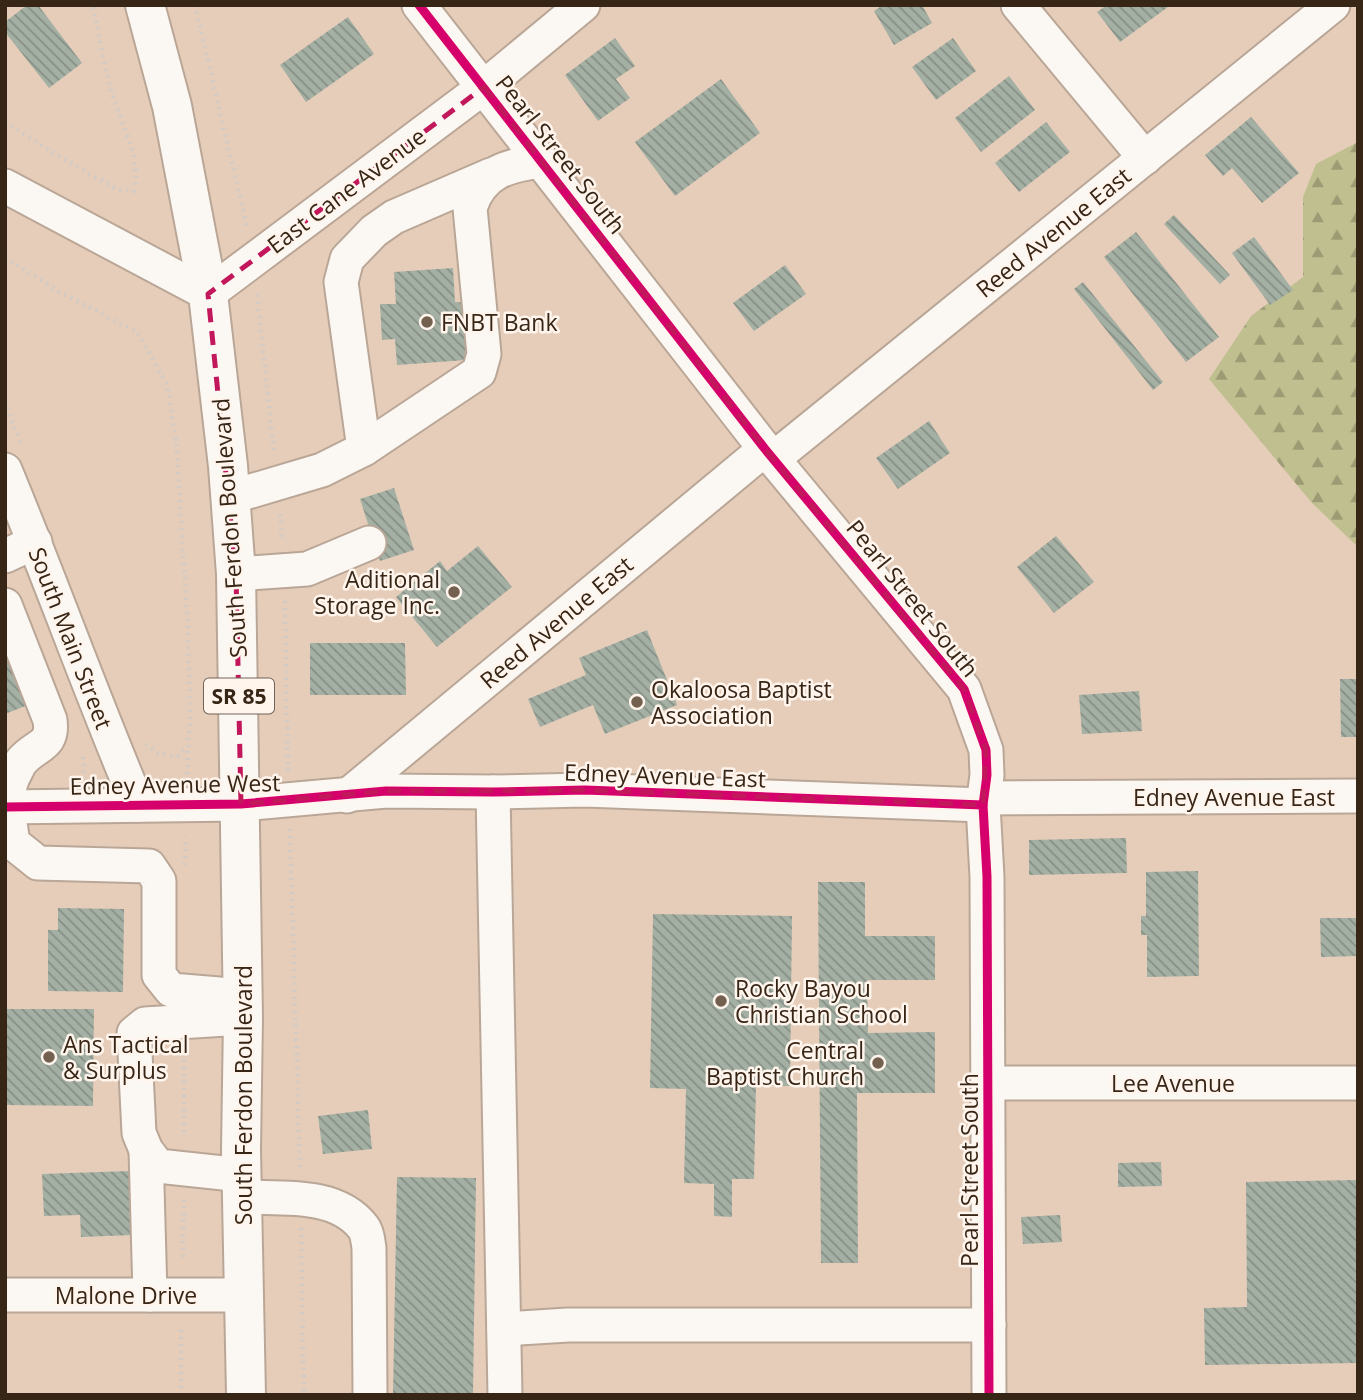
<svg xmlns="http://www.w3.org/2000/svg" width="1363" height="1400" font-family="'Open Sans',sans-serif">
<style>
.forest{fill:url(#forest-firs)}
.building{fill:url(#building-back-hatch)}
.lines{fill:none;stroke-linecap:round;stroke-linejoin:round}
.minor-casing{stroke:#baa696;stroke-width:37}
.major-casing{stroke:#baa696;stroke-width:42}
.path{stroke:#d2cbc5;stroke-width:4.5;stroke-dasharray:2 5;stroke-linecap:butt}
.minor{stroke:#fbf8f4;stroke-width:33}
.major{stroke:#fbf8f4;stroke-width:38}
.cycleway-casing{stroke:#fff5ed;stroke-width:13}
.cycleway{stroke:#d6006c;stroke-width:9}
.marked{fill:none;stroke:#c2185b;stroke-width:5;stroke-dasharray:14 9;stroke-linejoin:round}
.poi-dot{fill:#74604f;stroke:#fff5ed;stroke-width:2.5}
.labels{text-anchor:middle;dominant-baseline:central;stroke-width:5;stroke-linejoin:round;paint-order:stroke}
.shield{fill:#fff5ed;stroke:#736356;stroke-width:2}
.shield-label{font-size:21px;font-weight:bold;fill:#372516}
.street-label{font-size:23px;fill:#372516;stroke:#fff5ed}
.poi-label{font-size:23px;fill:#372516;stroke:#fff5ed;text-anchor:start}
</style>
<defs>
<pattern id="forest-firs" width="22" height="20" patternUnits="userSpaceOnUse" patternTransform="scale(1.75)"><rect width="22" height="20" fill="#bfbf8f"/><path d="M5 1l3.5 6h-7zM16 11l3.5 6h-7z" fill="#9c9b74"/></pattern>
<pattern id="building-back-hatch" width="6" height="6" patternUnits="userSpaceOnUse" patternTransform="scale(1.75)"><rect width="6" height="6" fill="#a4b0a4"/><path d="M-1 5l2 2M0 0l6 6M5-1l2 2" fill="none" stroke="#868f85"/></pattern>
</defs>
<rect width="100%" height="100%" fill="#e6cdb9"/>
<polygon class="forest" points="1358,142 1358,547 1312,503 1209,379 1251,316 1303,277 1303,197 1316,164"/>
<g class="building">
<polygon points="27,5 38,5 82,63 49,88 5,32 5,22"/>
<polygon points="883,5 922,5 932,23 894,45 874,11"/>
<polygon points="1107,5 1166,5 1168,7 1120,42 1097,12"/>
<polygon points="348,17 374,54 306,102 280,65"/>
<polygon points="615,38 635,66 616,79 630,98 598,121 565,75"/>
<polygon points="953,38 976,71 936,100 912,67"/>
<polygon points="1009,76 1035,110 981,152 955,118"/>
<polygon points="721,79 760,133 675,196 635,142"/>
<polygon points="1251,117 1299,173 1262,203 1232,168 1223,176 1205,155"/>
<polygon points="1046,122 1070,152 1019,192 995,163"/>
<polygon points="1174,215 1230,275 1220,284 1164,224"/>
<polygon points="1136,232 1219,337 1186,362 1104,257"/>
<polygon points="1254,237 1293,290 1270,305 1232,253"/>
<polygon points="785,265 806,294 754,331 733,303"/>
<polygon points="453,268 455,302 471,303 475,342 465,343 466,360 397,365 395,339 382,340 380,304 396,304 394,272"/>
<polygon points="1083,282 1163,382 1153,390 1074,289"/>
<polygon points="929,421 950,453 898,489 876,458"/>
<polygon points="394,488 414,550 380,561 360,499"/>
<polygon points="1056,536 1094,582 1054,613 1017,567"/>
<polygon points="478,546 512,587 437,647 396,597 440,561 447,571"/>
<polygon points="647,630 677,705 605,734 593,705 540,727 528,699 586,675 579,658"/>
<polygon points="310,643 405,643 406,695 310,695"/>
<polygon points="5,644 28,705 5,714"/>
<polygon points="1340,679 1358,679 1358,737 1341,737"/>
<polygon points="1139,691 1142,731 1082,734 1079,695"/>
<polygon points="1126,838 1127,873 1029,875 1029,840"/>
<polygon points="1198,871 1199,976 1147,977 1147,935 1141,935 1141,916 1146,916 1146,872"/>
<polygon points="818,882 865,882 865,936 935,936 935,980 867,980 868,1033 935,1032 935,1093 857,1093 858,1263 821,1263"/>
<polygon points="58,908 124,909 123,992 48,991 48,930 58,930"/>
<polygon points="653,914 792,916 790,1086 756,1086 754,1179 732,1179 732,1217 714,1216 714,1184 684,1183 686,1089 650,1088"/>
<polygon points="1320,918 1358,918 1358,956 1321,957"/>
<polygon points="5,1009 94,1009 93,1106 5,1105"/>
<polygon points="368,1110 372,1149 323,1154 318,1116"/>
<polygon points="1161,1162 1162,1186 1118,1187 1118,1163"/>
<polygon points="130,1171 133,1235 81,1237 80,1215 44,1216 42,1174"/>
<polygon points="397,1177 476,1178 473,1395 393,1395"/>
<polygon points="1358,1180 1358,1363 1205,1365 1204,1308 1247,1307 1246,1182"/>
<polygon points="1060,1215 1062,1242 1023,1244 1021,1217"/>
</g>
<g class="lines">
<g class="minor-casing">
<g id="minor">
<polyline points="419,5 765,449 964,689 986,750 987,775 983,805 987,877 989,1395"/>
<polyline points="1018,5 1145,158"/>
<polyline points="5,186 208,294 484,87 583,5"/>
<polyline points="364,449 341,282 347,259 374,231 394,217 491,175"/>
<polyline points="773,459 1333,5"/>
<path d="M5 470C51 581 91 694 138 805"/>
<path d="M231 497 322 470 364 449 479 372 484 354 470 208C481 172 508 165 542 161"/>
<polyline points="5,556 35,542"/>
<polyline points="236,574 307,569 369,543"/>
<path d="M5 605 50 720C54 748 35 744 21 762 18 766 16 772 13 777 4 798 10 821 13 843L38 863 149 866 159 881V975L171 990 243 996"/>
<polyline points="493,792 505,1395"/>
<polyline points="347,796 765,449"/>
<polyline points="984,798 1358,796"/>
<polyline points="5,807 241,804 386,791 493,792 585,790 983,805"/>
<polyline points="988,1083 1358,1083"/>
<polyline points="146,1150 150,1295"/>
<polyline points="242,1175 158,1166 146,1150 139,1133 134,1033 145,1024 243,1018"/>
<path d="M243 1197C282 1199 336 1192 363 1227 367 1232 368 1241 369 1248L370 1395"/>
<polyline points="5,1295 246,1295"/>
<polyline points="504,1329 568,1325 989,1325"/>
</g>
</g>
<g class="major-casing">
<polyline id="major" points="145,5 172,106 208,294 228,466 236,574 243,1018 241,1150 246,1395"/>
</g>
<g class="path">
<polyline points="195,5 247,227"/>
<path d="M5 122 65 160 118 190 134 191C142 154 119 121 110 86 103 60 99 32 93 5"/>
<polyline points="5,257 61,293 137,332 167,384 176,441 188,628 190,716 188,746 178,756 157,753 146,744"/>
<polyline points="257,295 274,453"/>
<polyline points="5,401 20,443"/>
<polyline points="280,514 282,540"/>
<polyline points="285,601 288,771"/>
<polyline points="83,757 84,776"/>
<polyline points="187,774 188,746"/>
<polyline points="290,829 300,1170"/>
<polyline points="185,865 185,836"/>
<polyline points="184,1053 184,1138"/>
<polyline points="301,1228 304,1395"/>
<polyline points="183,1257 184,1200"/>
<polyline points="181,1395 181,1326"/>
</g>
<use href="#minor" class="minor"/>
<use href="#major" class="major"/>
<g class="cycleway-casing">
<g id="cycleway">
<polyline points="419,5 765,449 964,689 986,750 987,775 983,805 987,877 989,1395"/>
<polyline points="5,807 241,804 386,791 493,792 585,790 983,805"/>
</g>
</g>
<use href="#cycleway" class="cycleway"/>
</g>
<path class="marked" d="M484 87 765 449 964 689 986 750 983 805 585 790 386 791 241 804 236 574 208 294Z"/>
<g class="poi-dot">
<circle cx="427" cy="322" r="7"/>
<circle cx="454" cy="592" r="7"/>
<circle cx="637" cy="702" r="7"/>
<circle cx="721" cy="1001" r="7"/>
<circle cx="49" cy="1057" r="7"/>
<circle cx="878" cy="1063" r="7"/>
</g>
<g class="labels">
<rect class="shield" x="204" y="678.5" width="70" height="35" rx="5"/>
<g class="shield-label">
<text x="239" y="696">SR 85</text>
</g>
<g class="street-label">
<text transform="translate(561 154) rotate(52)">Pearl Street South</text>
<text transform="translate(346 190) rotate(-37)">East Cane Avenue</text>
<text transform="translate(1053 232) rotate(-39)">Reed Avenue East</text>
<text transform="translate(229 528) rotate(-94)">South Ferdon Boulevard</text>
<text transform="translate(913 598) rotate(51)">Pearl Street South</text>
<text transform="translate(556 622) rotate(-40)">Reed Avenue East</text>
<text transform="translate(71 638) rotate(69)">South Main Street</text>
<text transform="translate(665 775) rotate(2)">Edney Avenue East</text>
<text transform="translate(175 784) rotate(-1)">Edney Avenue West</text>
<text x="1234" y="797">Edney Avenue East</text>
<text x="1173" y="1083">Lee Avenue</text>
<text transform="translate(243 1095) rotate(-90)">South Ferdon Boulevard</text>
<text transform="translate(969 1170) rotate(-90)">Pearl Street South</text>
<text x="126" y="1295">Malone Drive</text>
</g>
<g class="poi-label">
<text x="441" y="322">FNBT Bank</text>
<text x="440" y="579" text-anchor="end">Aditional<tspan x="440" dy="26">Storage Inc.</tspan></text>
<text x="651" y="689">Okaloosa Baptist<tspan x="651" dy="26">Association</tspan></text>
<text x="735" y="988">Rocky Bayou<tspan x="735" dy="26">Christian School</tspan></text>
<text x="63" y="1044">Ans Tactical<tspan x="63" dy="26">&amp; Surplus</tspan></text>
<text x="864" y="1050" text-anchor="end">Central<tspan x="864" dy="26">Baptist Church</tspan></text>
</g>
</g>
<rect width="1363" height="1400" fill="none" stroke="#372516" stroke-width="14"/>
</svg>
